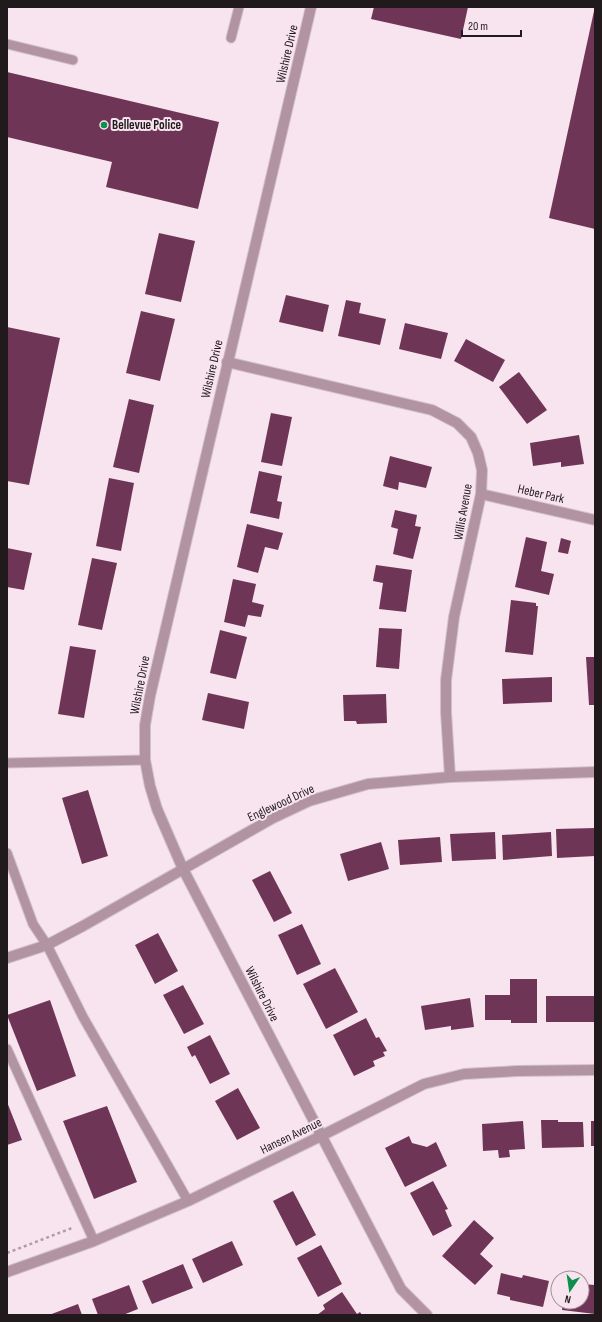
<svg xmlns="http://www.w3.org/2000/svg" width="602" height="1322" font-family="'Sofia Sans Condensed',sans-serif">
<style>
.building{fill:#6f3556}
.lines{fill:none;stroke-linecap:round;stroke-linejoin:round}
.lane-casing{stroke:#d1c0c8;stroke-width:11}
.street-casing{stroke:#d1c0c8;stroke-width:12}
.path{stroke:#ae9ea6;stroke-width:2.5;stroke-dasharray:3 3;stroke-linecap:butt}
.lane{stroke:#b193a2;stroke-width:9}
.street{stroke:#b193a2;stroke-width:10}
.poi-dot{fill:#0e8f4c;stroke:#f8e4ee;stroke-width:1.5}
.labels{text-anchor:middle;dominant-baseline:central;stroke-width:4;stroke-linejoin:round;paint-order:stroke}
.street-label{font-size:13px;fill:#211a1d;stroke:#f8e4ee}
.poi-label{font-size:13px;font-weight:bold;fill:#211a1d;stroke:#f8e4ee;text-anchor:start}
</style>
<rect width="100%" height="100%" fill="#f8e4ee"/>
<g class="building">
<polygon points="374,7 468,7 461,39 371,19"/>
<polygon points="594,11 595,11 595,229 549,218"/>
<polygon points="7,72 219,122 198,209 106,187 112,162 7,137"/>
<polygon points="159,233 195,241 181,302 145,294"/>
<polygon points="286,295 329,305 323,332 279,322"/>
<polygon points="346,300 361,303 359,313 386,319 380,345 338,336"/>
<polygon points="141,311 175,319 160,381 126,373"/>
<polygon points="405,323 448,333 441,359 399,349"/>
<polygon points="7,327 60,338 29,485 7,481"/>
<polygon points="466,339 505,360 493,382 454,361"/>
<polygon points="519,372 547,410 527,424 499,387"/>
<polygon points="129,399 154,405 139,473 113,467"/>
<polygon points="271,413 292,417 282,466 261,462"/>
<polygon points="579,435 584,464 561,467 561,462 533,466 530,443"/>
<polygon points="390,456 432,467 426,488 399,482 398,490 383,486"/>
<polygon points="259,471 282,476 277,501 282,502 279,519 250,513"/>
<polygon points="109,478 134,483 121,551 96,546"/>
<polygon points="395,510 417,515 415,526 421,527 413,559 393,554 398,529 391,527"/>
<polygon points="247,524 283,533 278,550 265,547 258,573 237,567"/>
<polygon points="526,537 547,542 541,571 554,574 549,595 515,587"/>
<polygon points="561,538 571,541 568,554 558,552"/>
<polygon points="7,548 32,553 24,590 7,587"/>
<polygon points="92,558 117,563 102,630 78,625"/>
<polygon points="376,565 412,570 406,612 379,609 383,583 373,581"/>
<polygon points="233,579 256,584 252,602 264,605 261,617 248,615 245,627 224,622"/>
<polygon points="511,600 536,603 536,606 538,606 533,655 505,652"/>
<polygon points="379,628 402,629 399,669 376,667"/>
<polygon points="220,630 247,637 236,679 210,673"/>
<polygon points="70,646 96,650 84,718 58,714"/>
<polygon points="586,657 595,657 595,705 589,705"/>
<polygon points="552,677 552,702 503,704 502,679"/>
<polygon points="208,693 249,702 244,729 202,720"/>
<polygon points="386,694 387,723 357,724 356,721 344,721 343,695"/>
<polygon points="88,790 108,856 82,864 62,798"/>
<polygon points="595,828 595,856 557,858 556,829"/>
<polygon points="495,832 496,859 452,861 450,834"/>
<polygon points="551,832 552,856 503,860 502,835"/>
<polygon points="440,837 442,862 400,865 398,840"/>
<polygon points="381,842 389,869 348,881 340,854"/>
<polygon points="270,871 292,913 274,922 252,880"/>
<polygon points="302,924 321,964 297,975 278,935"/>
<polygon points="158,933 178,971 155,984 135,945"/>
<polygon points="335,968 358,1012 326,1029 303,984"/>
<polygon points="510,979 537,979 537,1023 511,1023 511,1020 485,1020 485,995 510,995"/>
<polygon points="183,985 204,1024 184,1034 163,995"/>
<rect x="546" y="996" width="49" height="26"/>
<polygon points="470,998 474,1027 451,1030 451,1026 425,1030 421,1006"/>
<polygon points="50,1000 76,1076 37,1091 7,1015"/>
<polygon points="366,1018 376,1038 379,1037 387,1051 383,1052 385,1056 373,1061 375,1066 354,1076 333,1035"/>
<polygon points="210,1035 230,1074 210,1084 195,1055 192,1057 187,1047"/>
<polygon points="238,1088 260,1128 237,1140 215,1101"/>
<polygon points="7,1102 22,1140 7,1145"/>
<polygon points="107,1106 137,1182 94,1199 63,1121"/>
<polygon points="541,1120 558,1120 558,1122 583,1122 584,1147 542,1148"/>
<polygon points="523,1121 525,1149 509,1150 510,1157 499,1158 498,1150 483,1151 482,1124"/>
<rect x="591" y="1121" width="4" height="25"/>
<polygon points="409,1136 412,1143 427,1147 436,1142 447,1166 405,1187 385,1148"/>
<polygon points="433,1181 448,1209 445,1210 452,1226 433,1236 410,1193"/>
<polygon points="293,1191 316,1235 296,1246 273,1201"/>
<polygon points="474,1220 494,1238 480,1254 493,1266 475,1285 442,1256"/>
<polygon points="232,1241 243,1265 203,1283 192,1259"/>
<polygon points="321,1245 342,1284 318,1297 297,1258"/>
<polygon points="183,1264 193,1288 152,1304 142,1281"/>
<polygon points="501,1273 522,1278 523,1275 549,1281 543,1307 510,1300 510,1297 497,1294"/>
<polygon points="582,1284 595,1285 595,1314 562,1310 563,1302 582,1302"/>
<polygon points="129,1285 138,1309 123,1315 98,1315 92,1299"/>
<polygon points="342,1292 357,1314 360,1312 362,1315 317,1315 325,1309 323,1305"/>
<polygon points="78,1304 82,1315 49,1315"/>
</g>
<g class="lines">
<g class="lane-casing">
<g id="lane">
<polyline points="231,38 239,7"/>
<polyline points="7,44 73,60"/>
<polyline points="7,763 145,760"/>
<polyline points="7,853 33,924 47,945 83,1017 188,1201"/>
<polyline points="7,1049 94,1241"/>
</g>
</g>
<g class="street-casing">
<g id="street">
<polyline points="311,7 150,696 145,725 145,760 150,786 157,809 183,869 401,1289 427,1315"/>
<polyline points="227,362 432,410 457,423 471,437 478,453 482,470 481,494 454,617 446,680 446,712 450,777"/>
<polyline points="481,494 595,520"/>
<polyline points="7,958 47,945 83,926 273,818 309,801 368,784 450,777 595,772"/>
<polyline points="7,1272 94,1241 188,1201 321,1136 424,1084 464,1074 517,1071 595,1070"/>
</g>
</g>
<polyline class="path" points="7,1253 72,1228"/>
<use href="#lane" class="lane"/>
<use href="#street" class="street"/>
</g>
<circle class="poi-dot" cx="104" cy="125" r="4"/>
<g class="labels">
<g class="street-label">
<text transform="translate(287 54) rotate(-77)">Wilshire Drive</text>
<text transform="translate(212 369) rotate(-77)">Wilshire Drive</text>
<text transform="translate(541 494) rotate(13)">Heber Park</text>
<text transform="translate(463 512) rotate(-80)">Willis Avenue</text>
<text transform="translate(140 685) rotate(-79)">Wilshire Drive</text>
<text transform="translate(281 803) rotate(-25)">Englewood Drive</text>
<text transform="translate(262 994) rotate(63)">Wilshire Drive</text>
<text transform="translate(291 1136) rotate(-26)">Hansen Avenue</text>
</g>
<g class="poi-label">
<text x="112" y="125">Bellevue Police</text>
</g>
</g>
<rect width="602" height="1322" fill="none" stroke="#211a1d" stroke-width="16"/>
<g transform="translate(570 1290) rotate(193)"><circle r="19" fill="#f8e4ee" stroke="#a2939a"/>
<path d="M0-3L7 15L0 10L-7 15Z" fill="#0e8f4c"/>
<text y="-6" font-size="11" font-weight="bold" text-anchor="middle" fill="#211a1d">N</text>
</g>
<path d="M462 30v6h59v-6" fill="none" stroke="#211a1d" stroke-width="2"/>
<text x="468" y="30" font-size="12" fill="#211a1d" stroke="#f8e4ee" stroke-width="3" paint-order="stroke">20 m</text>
</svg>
